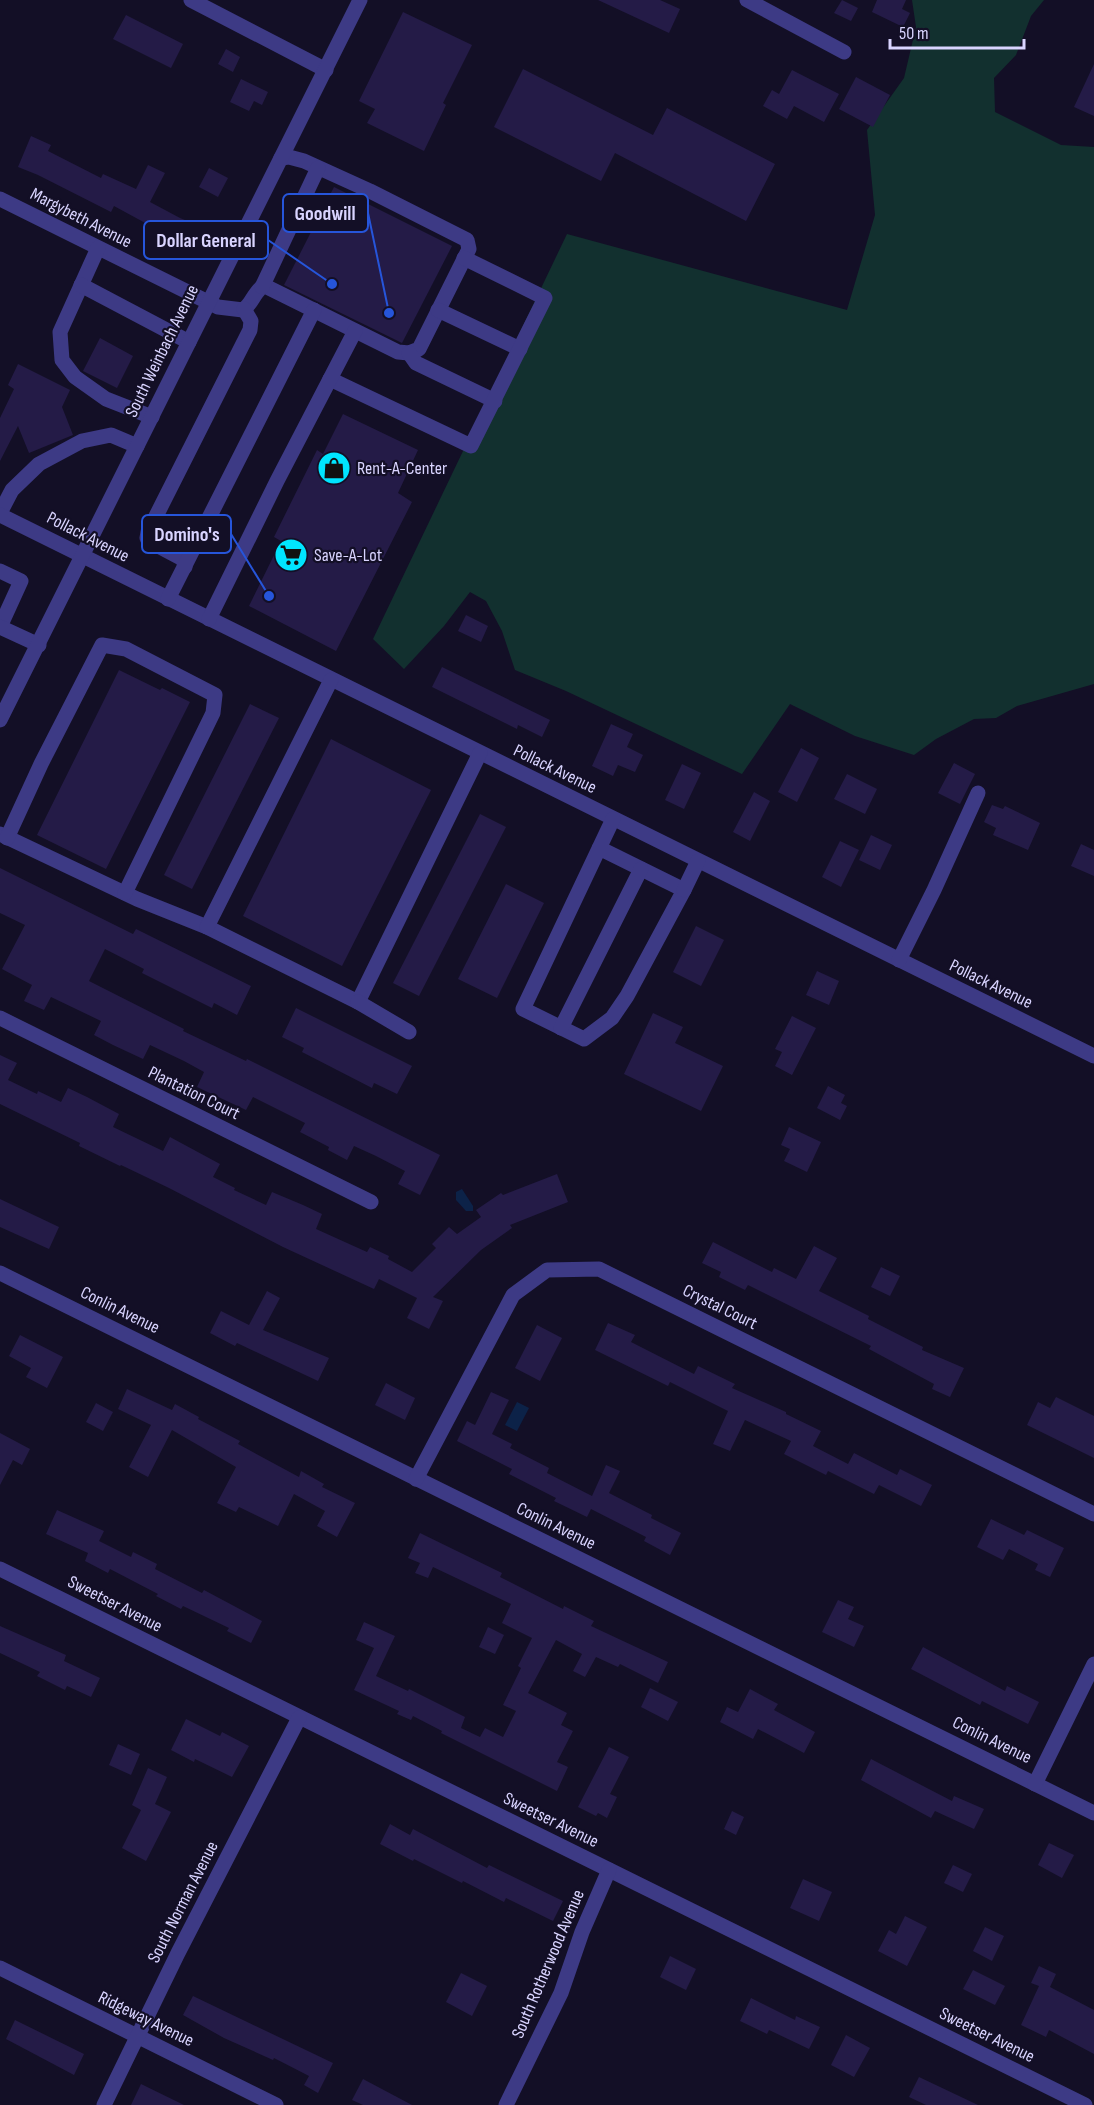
<svg xmlns="http://www.w3.org/2000/svg" width="1094" height="2105" font-family="'Sofia Sans Condensed',sans-serif">
<style>
.green{fill:#12302f}
.water{fill:#0c2248}
.building{fill:#241b47}
.lines{fill:none;stroke-linecap:round;stroke-linejoin:round}
.minor{stroke:#3d3a85;stroke-width:15}
.labels{text-anchor:middle;dominant-baseline:central;stroke-width:4.5;stroke-linejoin:round;paint-order:stroke}
.street-label{font-size:18px;fill:#d9d4ff;stroke:#130f26}
.poi-label{font-size:18px;fill:#d9d4ff;stroke:#130f26;text-anchor:start}
.leader{fill:none;stroke:#2655da;stroke-width:2}
.callout-dot{fill:#2655da;stroke:#130f26;stroke-width:2}
.callout{fill:#130f26;stroke:#2655da;stroke-width:2}
.callout-label{font-size:20px;text-anchor:middle;font-weight:bold;fill:#d9d4ff}
</style>
<rect width="100%" height="100%" fill="#130f26"/>
<polygon class="green" points="912,0 1044,0 1031,16 1016,55 994,78 995,112 1061,145 1094,147 1094,684 1017,706 996,718 974,719 936,739 914,755 855,736 790,704 742,774 566,691 515,670 502,631 486,601 470,592 444,626 404,669 373,639 567,234 847,310 875,215 867,130 904,78 916,27"/>
<g class="water">
<polygon points="462,1189 473,1206 473,1211 466,1211 456,1200 456,1192"/>
<polygon points="517,1402 529,1408 517,1431 505,1425"/>
</g>
<g class="building">
<polygon points="598,0 660,0 680,9 669,33"/>
<polygon points="842,0 858,8 851,21 834,13"/>
<polygon points="877,0 906,0 902,9 910,13 903,27 872,12"/>
<polygon points="403,12 472,45 443,103 446,105 424,151 367,123 375,109 359,101"/>
<polygon points="126,15 183,44 171,68 113,39"/>
<polygon points="226,49 240,57 233,72 218,64"/>
<polygon points="1094,64 1094,116 1074,107"/>
<polygon points="523,69 653,135 667,108 775,164 746,221 615,153 601,181 494,127"/>
<polygon points="792,70 839,94 824,122 794,106 787,119 763,106 772,90 779,94"/>
<polygon points="856,77 890,95 873,127 839,109"/>
<polygon points="241,79 268,92 262,105 254,101 249,111 230,102"/>
<polygon points="31,136 51,145 48,151 101,178 103,174 136,189 148,165 165,173 150,202 180,218 202,227 189,255 167,245 171,237 114,206 111,212 38,175 18,167"/>
<polygon points="209,168 228,178 218,197 199,187"/>
<polygon points="334,187 452,246 402,343 284,285"/>
<polygon points="100,338 133,356 117,388 83,371"/>
<polygon points="18,364 70,390 62,407 73,435 29,453 18,426 0,461 0,418 14,389 8,385"/>
<polygon points="343,414 418,450 398,493 412,502 336,651 249,606 281,541 274,537 317,450 323,454"/>
<polygon points="466,615 488,626 481,642 458,631"/>
<polygon points="442,667 550,720 542,737 518,725 517,729 432,687"/>
<polygon points="119,670 160,690 162,688 190,702 106,869 37,835"/>
<polygon points="250,704 279,718 192,889 164,875"/>
<polygon points="611,724 633,734 627,747 643,755 635,772 618,765 613,776 592,766"/>
<polygon points="331,739 431,790 342,966 243,916"/>
<polygon points="801,748 819,758 797,802 778,792"/>
<polygon points="954,763 975,774 960,804 938,793"/>
<polygon points="682,764 701,773 684,809 665,800"/>
<polygon points="847,774 877,789 865,814 834,799"/>
<polygon points="754,792 770,801 750,841 733,832"/>
<polygon points="992,805 1003,809 1005,806 1040,823 1028,850 993,835 996,828 984,822"/>
<polygon points="480,814 506,827 419,996 393,983"/>
<polygon points="871,835 892,845 880,870 859,860"/>
<polygon points="840,841 859,850 841,887 822,877"/>
<polygon points="1081,844 1094,850 1094,876 1071,866"/>
<polygon points="0,868 133,934 136,929 251,986 237,1015 214,1003 212,1008 142,973 144,969 105,949 89,981 184,1029 183,1031 246,1061 247,1059 440,1155 420,1195 398,1184 405,1171 376,1156 354,1146 347,1160 328,1150 329,1147 300,1132 305,1123 253,1097 246,1110 197,1087 204,1072 184,1061 150,1045 143,1059 113,1045 94,1035 101,1021 51,997 44,1010 24,1001 32,985 2,969 25,925 0,913"/>
<polygon points="506,884 544,903 497,998 458,979"/>
<polygon points="696,926 724,940 701,986 673,972"/>
<polygon points="817,971 839,981 829,1005 806,995"/>
<polygon points="296,1008 412,1066 397,1094 374,1083 372,1088 302,1052 304,1048 282,1037"/>
<polygon points="653,1013 683,1027 675,1043 723,1066 701,1111 624,1074"/>
<polygon points="792,1016 816,1028 792,1075 775,1066 782,1052 775,1049"/>
<polygon points="0,1055 17,1063 8,1080 37,1094 38,1091 61,1102 68,1088 87,1097 119,1114 113,1127 163,1151 170,1137 220,1164 213,1177 235,1188 234,1190 266,1205 272,1192 303,1205 322,1214 316,1229 367,1252 370,1247 389,1256 388,1259 412,1272 436,1248 432,1244 449,1227 457,1234 481,1217 476,1210 501,1193 503,1195 557,1174 568,1202 510,1225 512,1228 481,1250 433,1297 443,1301 429,1329 407,1318 417,1298 379,1279 374,1289 283,1247 169,1188 121,1165 120,1166 79,1146 80,1143 0,1104"/>
<polygon points="828,1086 845,1095 841,1103 847,1106 840,1120 817,1108"/>
<polygon points="789,1127 821,1142 807,1172 784,1161 790,1149 781,1145"/>
<polygon points="0,1199 59,1227 49,1249 0,1227"/>
<polygon points="713,1242 772,1272 774,1268 796,1279 814,1246 837,1258 819,1291 869,1316 868,1319 923,1347 922,1350 964,1368 950,1397 932,1389 934,1384 869,1349 871,1346 748,1285 745,1290 719,1277 721,1272 702,1263"/>
<polygon points="881,1267 900,1276 890,1296 871,1287"/>
<polygon points="267,1291 280,1298 263,1330 329,1358 318,1381 237,1343 235,1346 210,1333 221,1311 249,1325"/>
<polygon points="608,1323 635,1335 631,1342 694,1374 698,1366 735,1384 732,1388 786,1412 786,1414 821,1431 813,1446 848,1464 854,1453 897,1475 900,1469 932,1485 921,1506 879,1485 874,1494 828,1471 826,1475 784,1454 791,1441 745,1420 730,1451 713,1444 728,1411 670,1382 668,1386 595,1350"/>
<polygon points="537,1325 562,1338 540,1381 515,1368"/>
<polygon points="20,1335 63,1357 47,1388 26,1377 31,1368 9,1356"/>
<polygon points="386,1383 415,1398 405,1420 375,1405"/>
<polygon points="127,1389 172,1410 175,1404 199,1417 198,1419 240,1441 238,1444 299,1477 301,1471 324,1484 322,1487 355,1503 337,1537 317,1526 325,1511 294,1494 278,1526 239,1507 236,1512 217,1503 236,1467 172,1430 148,1477 129,1467 151,1425 118,1409"/>
<polygon points="491,1392 509,1400 492,1434 512,1444 510,1448 549,1468 547,1473 592,1496 606,1465 620,1471 609,1493 652,1515 651,1518 681,1533 670,1555 644,1541 646,1537 591,1509 587,1517 554,1501 556,1498 509,1474 512,1469 457,1441 467,1421 475,1425"/>
<polygon points="1056,1397 1094,1416 1094,1458 1027,1425 1038,1402 1050,1408"/>
<polygon points="96,1403 113,1412 103,1431 86,1422"/>
<polygon points="0,1433 30,1449 22,1465 13,1460 0,1485"/>
<polygon points="57,1510 104,1531 99,1541 131,1557 133,1552 157,1564 155,1569 202,1593 204,1590 262,1621 251,1643 227,1631 229,1628 183,1606 181,1609 156,1596 158,1594 110,1569 108,1573 85,1561 88,1553 46,1534"/>
<polygon points="991,1519 1024,1535 1027,1530 1064,1548 1050,1577 1035,1570 1038,1564 1009,1549 1003,1560 977,1547"/>
<polygon points="420,1533 502,1573 500,1577 563,1609 564,1606 594,1621 591,1626 668,1662 658,1683 620,1664 618,1667 596,1657 585,1677 573,1671 582,1654 556,1640 528,1693 567,1713 561,1725 573,1731 557,1762 568,1767 557,1791 441,1733 442,1731 413,1716 411,1720 397,1714 399,1711 354,1690 374,1648 356,1640 364,1622 395,1636 376,1676 408,1691 409,1689 465,1717 461,1728 480,1737 485,1728 503,1737 516,1711 503,1705 521,1668 518,1666 532,1638 502,1623 511,1604 433,1567 428,1578 415,1573 420,1563 408,1558"/>
<polygon points="838,1600 854,1607 848,1619 864,1626 854,1647 822,1632"/>
<polygon points="0,1626 66,1655 64,1661 100,1678 91,1697 67,1686 65,1690 37,1676 40,1672 0,1653"/>
<polygon points="488,1627 504,1635 495,1654 479,1647"/>
<polygon points="923,1647 1005,1691 1007,1686 1039,1702 1028,1724 982,1701 980,1705 911,1669"/>
<polygon points="650,1688 678,1702 668,1721 641,1707"/>
<polygon points="750,1689 778,1704 774,1710 815,1732 804,1753 758,1729 753,1739 720,1722 727,1707 738,1712"/>
<polygon points="186,1719 220,1736 222,1732 249,1746 232,1777 195,1759 194,1762 171,1750"/>
<polygon points="118,1744 140,1754 131,1775 109,1765"/>
<polygon points="609,1747 629,1757 610,1794 617,1797 607,1818 598,1813 596,1816 578,1807"/>
<polygon points="871,1759 952,1801 954,1796 984,1809 974,1829 935,1811 931,1818 861,1780"/>
<polygon points="148,1768 167,1777 155,1804 171,1812 146,1861 122,1848 141,1810 132,1805"/>
<polygon points="732,1811 744,1817 736,1835 724,1829"/>
<polygon points="390,1824 410,1835 413,1829 487,1868 489,1865 563,1901 553,1921 506,1898 504,1902 463,1881 462,1883 414,1859 413,1861 380,1844"/>
<polygon points="1049,1843 1074,1855 1062,1878 1038,1865"/>
<polygon points="953,1865 972,1874 963,1892 944,1883"/>
<polygon points="803,1879 832,1892 819,1921 790,1908"/>
<polygon points="905,1916 927,1927 907,1966 878,1951 889,1930 896,1934"/>
<polygon points="985,1927 1004,1936 992,1961 973,1951"/>
<polygon points="670,1956 696,1969 686,1990 660,1977"/>
<polygon points="1039,1966 1056,1974 1050,1987 1094,2010 1094,2054 1049,2030 1046,2037 1021,2025 1039,1986 1031,1983"/>
<polygon points="973,1970 1005,1986 995,2005 963,1989"/>
<polygon points="461,1973 487,1986 472,2016 446,2002"/>
<polygon points="193,1996 333,2063 318,2093 304,2085 309,2076 274,2058 273,2060 224,2038 183,2015"/>
<polygon points="751,1998 795,2020 796,2016 820,2027 809,2049 769,2030 767,2034 740,2021"/>
<polygon points="15,2020 84,2054 74,2075 6,2039"/>
<polygon points="846,2035 870,2048 854,2077 831,2065"/>
<polygon points="919,2077 978,2105 926,2105 909,2097"/>
<polygon points="363,2079 412,2105 363,2105 352,2100"/>
<polygon points="141,2084 184,2105 131,2105"/>
</g>
<g class="lines">
<g class="minor">
<polyline points="191,0 326,70"/>
<polyline points="747,0 844,52"/>
<path d="M0 199 218 307 243 310C252 304 253 294 262 287H267L398 352 409 353 419 349 469 249 467 240 370 191 304 161 289 157 281 158"/>
<polyline points="98,248 60,332 62,360 75,377 106,399 152,417"/>
<polyline points="81,285 189,342"/>
<polyline points="262,287 318,168"/>
<polyline points="438,310 520,349"/>
<polyline points="409,353 416,363 495,401"/>
<polyline points="330,379 471,446 545,298 464,258"/>
<polyline points="0,513 12,490 39,464 82,441 111,435 137,446"/>
<polyline points="0,515 1094,1056"/>
<polyline points="185,567 183,559 149,541 147,538 148,532 250,330 251,321 244,309"/>
<polyline points="0,571 21,581 0,627"/>
<polyline points="168,599 314,310"/>
<polyline points="209,619 277,481 355,331"/>
<polyline points="0,627 39,645"/>
<polyline points="0,720 360,0"/>
<polyline points="0,834 137,899 207,927 358,1002 480,753"/>
<polyline points="7,838 41,764 102,645 126,649 215,695 213,713 125,893"/>
<polyline points="599,848 684,890 627,996 612,1018 584,1039 523,1009 613,819"/>
<polyline points="684,890 698,861"/>
<polyline points="207,927 331,680"/>
<polyline points="899,960 934,890 978,793"/>
<polyline points="358,1002 409,1032"/>
<polyline points="0,1018 371,1202"/>
<polyline points="561,1028 641,869"/>
<polyline points="0,1273 1094,1813"/>
<polyline points="416,1479 513,1295 547,1270 599,1269 1094,1514"/>
<polyline points="0,1569 1085,2105"/>
<polyline points="1035,1784 1094,1664"/>
<polyline points="0,1968 276,2105"/>
<polyline points="104,2105 178,1953 299,1718"/>
<polyline points="506,2105 561,1993 582,1932 609,1870"/>
</g>
</g>
<defs>
<g id="shop-disc" transform="scale(1.725)"><circle r="9.5" fill="#00e5ff" stroke="#130f26"/><path d="M-5-2.5h2.3a2.7 3.5 0 0 1 5.4 0H5L5.5 6h-11ZM-1.5-2.5h3a1.5 2.3 0 0 0-3 0Z" fill="#111"/></g>
<g id="supermarket-disc" transform="scale(1.725)"><circle r="9.5" fill="#00e5ff" stroke="#130f26"/><path d="M-6-5.5h2.5l.6 2H6L4.5 2H-2.5L-4.4-4H-6ZM-1.5 3.2a1.3 1.3 0 1 0 .1 0ZM3 3.2a1.3 1.3 0 1 0 .1 0Z" fill="#111"/></g>
</defs>
<g fill-rule="evenodd">
<use href="#shop-disc" x="334" y="468"/>
<use href="#supermarket-disc" x="291" y="555"/>
</g>
<g class="labels">
<g class="street-label">
<text transform="translate(81 218) rotate(27)">Margybeth Avenue</text>
<text transform="translate(162 351) rotate(-64)">South Weinbach Avenue</text>
<text transform="translate(88 537) rotate(27)">Pollack Avenue</text>
<text transform="translate(555 769) rotate(26)">Pollack Avenue</text>
<text transform="translate(991 984) rotate(26)">Pollack Avenue</text>
<text transform="translate(194 1093) rotate(26)">Plantation Court</text>
<text transform="translate(720 1307) rotate(26)">Crystal Court</text>
<text transform="translate(120 1310) rotate(26)">Conlin Avenue</text>
<text transform="translate(556 1526) rotate(26)">Conlin Avenue</text>
<text transform="translate(115 1604) rotate(27)">Sweetser Avenue</text>
<text transform="translate(992 1740) rotate(26)">Conlin Avenue</text>
<text transform="translate(551 1820) rotate(26)">Sweetser Avenue</text>
<text transform="translate(183 1902) rotate(-63)">South Norman Avenue</text>
<text transform="translate(548 1964) rotate(-67)">South Rotherwood Avenue</text>
<text transform="translate(146 2019) rotate(26)">Ridgeway Avenue</text>
<text transform="translate(987 2035) rotate(26)">Sweetser Avenue</text>
</g>
<g class="poi-label">
<text x="357" y="468">Rent-A-Center</text>
<text x="314" y="555">Save-A-Lot</text>
</g>
</g>
<path class="leader" d="M389 313L368 213M332 284L268 240M269 596L231 534"/>
<g class="callout-dot">
<circle cx="389" cy="313" r="6"/>
<circle cx="332" cy="284" r="6"/>
<circle cx="269" cy="596" r="6"/>
</g>
<g class="callout">
<rect x="283" y="194" width="85" height="38" rx="6"/>
<rect x="144" y="221" width="124" height="38" rx="6"/>
<rect x="142" y="515" width="89" height="38" rx="6"/>
</g>
<g class="callout-label">
<text x="325" y="220">Goodwill</text>
<text x="206" y="247">Dollar General</text>
<text x="187" y="541">Domino's</text>
</g>
<path d="M890 39v9h134v-9" fill="none" stroke="#d9d4ff" stroke-width="3"/>
<text x="899" y="39" font-size="18" fill="#d9d4ff" stroke="#130f26" stroke-width="4.5" paint-order="stroke">50 m</text>
</svg>
